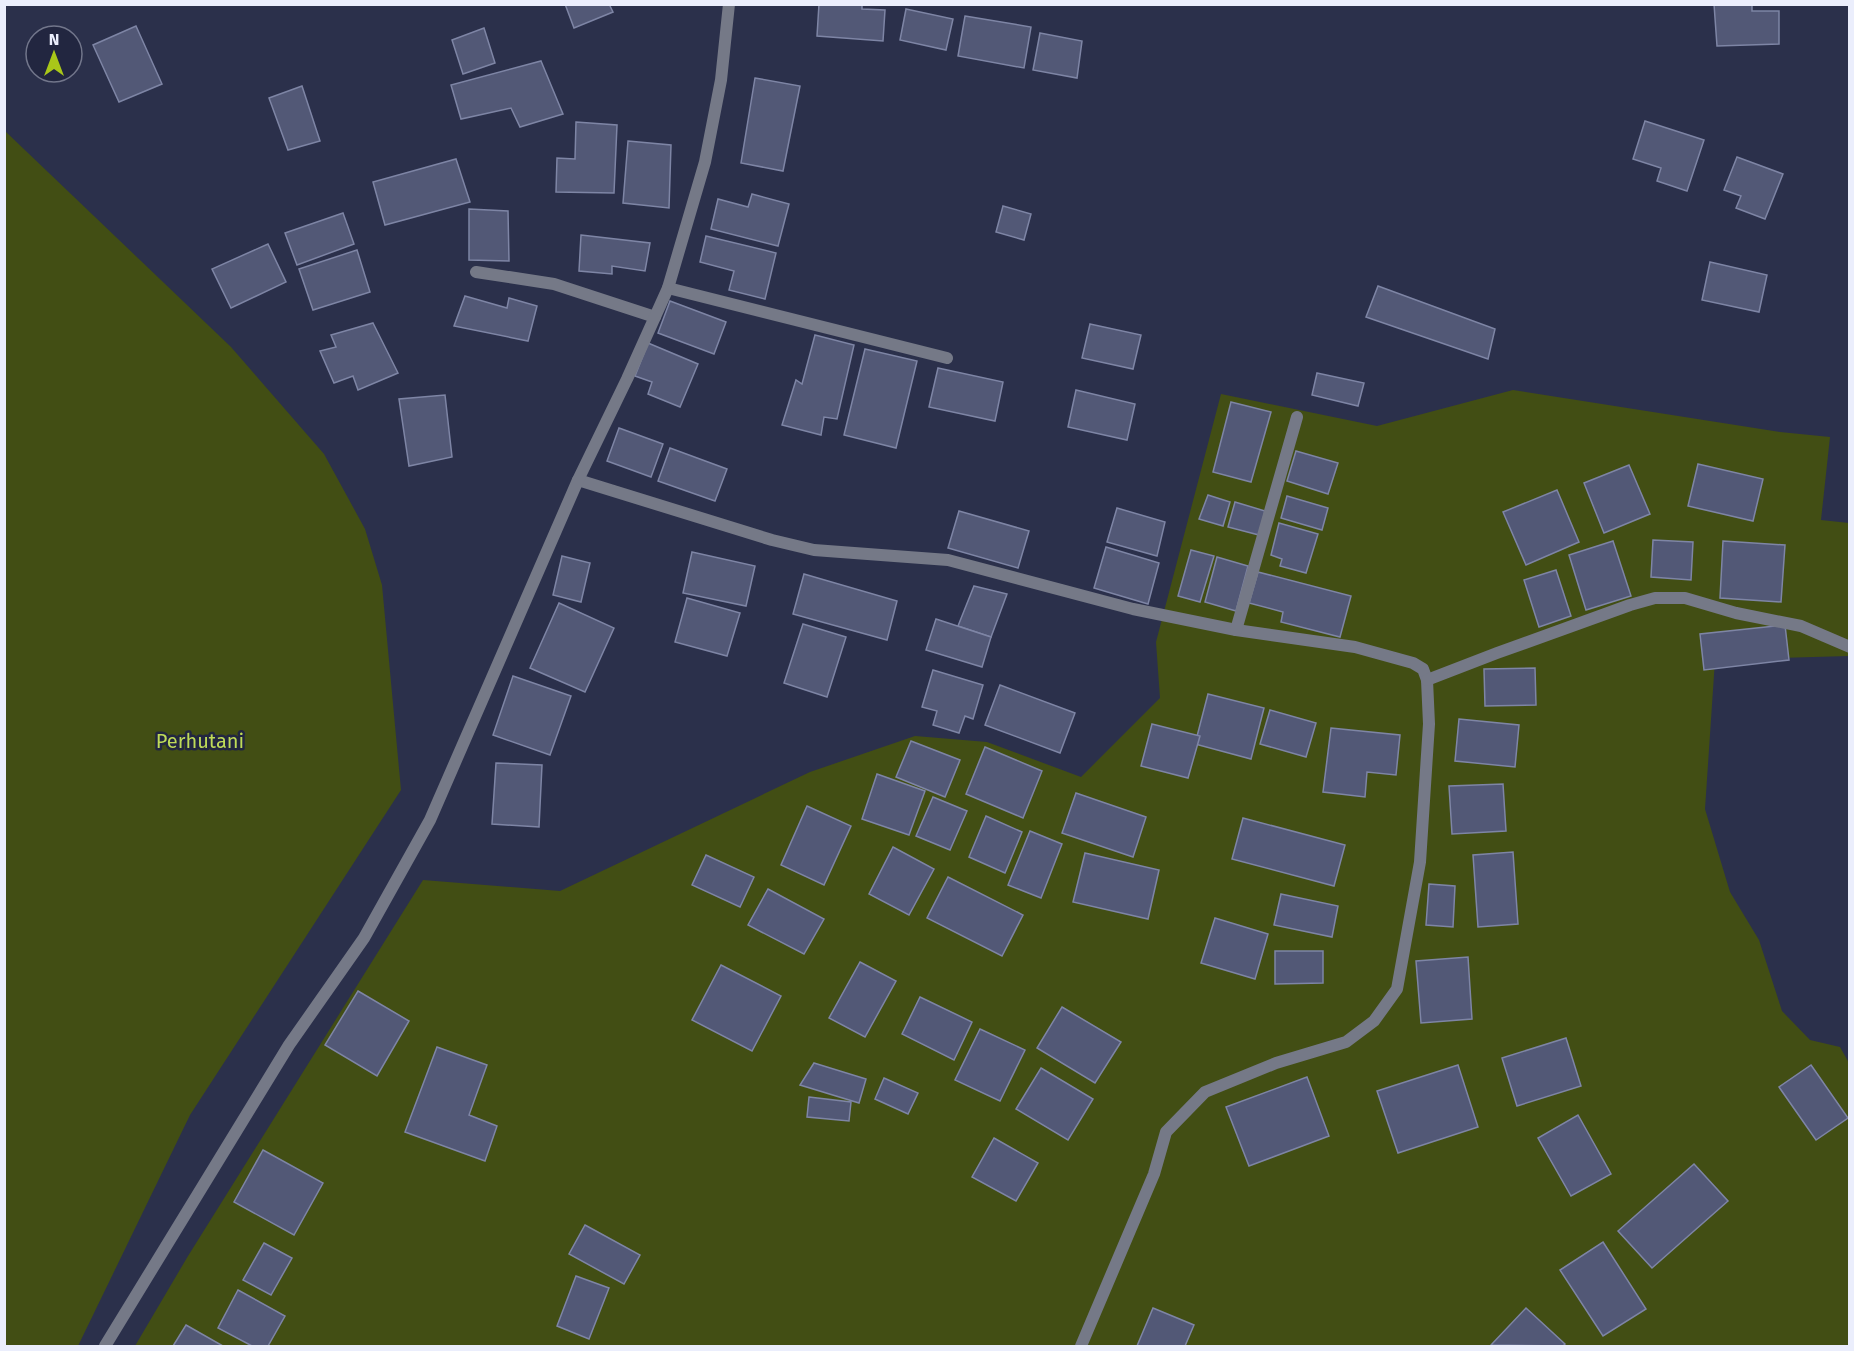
<svg xmlns="http://www.w3.org/2000/svg" width="1854" height="1351" font-family="'Fira Sans',sans-serif">
<style>
.green{fill:#424e14}
.building{fill:#525876;stroke:#7e85a5;stroke-width:1.5}
.lines{fill:none;stroke-linecap:round;stroke-linejoin:round}
.minor{stroke:#757987;stroke-width:12}
.labels{text-anchor:middle;dominant-baseline:central;stroke-width:5;stroke-linejoin:round;paint-order:stroke}
.park-label{font-size:20px;fill:#bfdb58;stroke:#222640}
</style>
<rect width="100%" height="100%" fill="#2b304b"/>
<g class="green">
<polygon points="5,131 231,347 324,454 365,529 382,585 401,790 190,1115 78,1346 5,1346"/>
<polygon points="1513,390 1780,432 1830,437 1821,520 1849,523 1849,656 1715,660 1705,809 1730,892 1759,940 1782,1011 1810,1040 1840,1047 1849,1063 1849,1346 135,1346 188,1256 423,880 560,891 810,772 915,736 987,742 1081,777 1160,698 1156,642 1221,394 1377,426"/>
</g>
<g class="building">
<polygon points="565,4 609,4 613,12 574,28"/>
<polygon points="819,4 862,4 862,9 885,10 883,41 817,36"/>
<polygon points="1714,4 1752,4 1752,11 1779,11 1779,44 1717,46"/>
<polygon points="906,9 953,19 946,50 900,40"/>
<polygon points="965,16 1031,27 1024,68 958,56"/>
<polygon points="136,26 162,84 119,102 93,45"/>
<polygon points="484,28 495,63 463,74 452,40"/>
<polygon points="1040,33 1082,41 1077,78 1033,70"/>
<polygon points="541,61 563,114 520,127 511,108 461,119 451,85"/>
<polygon points="755,78 800,86 783,171 741,163"/>
<polygon points="302,86 320,141 288,150 269,98"/>
<polygon points="1645,121 1704,140 1687,191 1657,181 1661,168 1633,159"/>
<polygon points="576,122 617,125 614,193 556,192 557,158 575,159"/>
<polygon points="628,141 671,145 669,208 623,203"/>
<polygon points="1737,157 1783,174 1765,219 1736,208 1741,196 1724,190"/>
<polygon points="456,159 470,202 385,225 373,182"/>
<polygon points="752,194 789,204 778,246 711,229 718,199 748,207"/>
<polygon points="1003,206 1031,214 1024,240 996,232"/>
<polygon points="469,209 508,211 509,261 469,260"/>
<polygon points="343,213 354,244 297,265 285,233"/>
<polygon points="581,235 650,243 645,271 612,266 612,274 579,271"/>
<polygon points="706,236 776,253 765,299 729,290 734,271 700,262"/>
<polygon points="268,244 286,282 231,308 212,269"/>
<polygon points="357,250 370,292 313,310 299,269"/>
<polygon points="1710,262 1767,275 1759,312 1702,300"/>
<polygon points="1378,286 1495,329 1488,359 1366,317"/>
<polygon points="465,296 507,308 509,298 537,306 528,341 454,326"/>
<polygon points="670,301 726,322 714,354 658,333"/>
<polygon points="373,323 398,373 358,390 353,376 334,383 320,351 336,347 331,335"/>
<polygon points="1090,324 1141,335 1133,369 1082,358"/>
<polygon points="815,335 854,345 837,419 824,417 821,435 782,425 796,380 802,384"/>
<polygon points="648,343 698,364 680,407 648,394 652,382 635,376"/>
<polygon points="865,349 917,361 896,448 844,435"/>
<polygon points="938,368 1003,382 995,421 929,407"/>
<polygon points="1317,373 1364,383 1358,406 1312,395"/>
<polygon points="1076,390 1135,404 1127,440 1068,427"/>
<polygon points="445,395 452,457 409,466 399,399"/>
<polygon points="1231,402 1271,412 1251,482 1213,472"/>
<polygon points="619,428 663,444 651,477 607,461"/>
<polygon points="670,448 727,469 715,501 658,481"/>
<polygon points="1296,451 1338,463 1328,494 1287,481"/>
<polygon points="1698,464 1763,479 1753,521 1688,506"/>
<polygon points="1629,465 1650,514 1604,533 1584,483"/>
<polygon points="1557,490 1579,542 1526,565 1503,512"/>
<polygon points="1208,495 1230,502 1223,526 1199,519"/>
<polygon points="1287,496 1328,508 1322,530 1281,518"/>
<polygon points="1235,502 1265,511 1259,535 1228,527"/>
<polygon points="1117,508 1165,522 1157,556 1107,542"/>
<polygon points="959,511 1029,531 1018,568 948,548"/>
<polygon points="1279,523 1318,534 1306,573 1280,566 1282,559 1271,555"/>
<polygon points="1653,540 1693,542 1691,580 1651,577"/>
<polygon points="1613,541 1631,596 1586,610 1569,555"/>
<polygon points="1723,541 1785,545 1781,602 1720,598"/>
<polygon points="1106,547 1159,563 1148,604 1094,588"/>
<polygon points="1191,550 1214,556 1200,602 1178,596"/>
<polygon points="692,552 755,566 746,606 683,593"/>
<polygon points="562,556 590,563 581,602 553,595"/>
<polygon points="1217,557 1248,566 1236,611 1205,602"/>
<polygon points="1556,570 1571,616 1539,627 1524,580"/>
<polygon points="1258,572 1351,596 1340,637 1281,622 1283,612 1249,603"/>
<polygon points="804,574 897,601 887,640 793,614"/>
<polygon points="974,586 1007,594 991,637 958,626"/>
<polygon points="687,598 740,613 727,656 675,642"/>
<polygon points="559,603 614,628 585,692 530,668"/>
<polygon points="936,619 991,637 982,667 926,650"/>
<polygon points="803,624 846,637 827,697 784,683"/>
<polygon points="1785,625 1789,660 1704,670 1700,634"/>
<polygon points="1535,668 1536,705 1485,706 1484,669"/>
<polygon points="933,670 983,685 973,719 965,716 959,733 933,725 937,711 922,707"/>
<polygon points="513,676 571,696 550,755 493,735"/>
<polygon points="1000,685 1075,713 1060,753 985,725"/>
<polygon points="1208,694 1264,708 1251,759 1195,744"/>
<polygon points="1270,710 1316,723 1306,757 1260,744"/>
<polygon points="1459,719 1519,725 1515,767 1455,761"/>
<polygon points="1152,724 1200,736 1188,778 1141,766"/>
<polygon points="1331,728 1400,735 1396,775 1367,772 1365,797 1323,792"/>
<polygon points="911,741 960,760 945,797 896,777"/>
<polygon points="985,747 1042,771 1023,818 966,794"/>
<polygon points="496,763 542,765 539,827 492,824"/>
<polygon points="877,774 925,791 909,835 862,819"/>
<polygon points="1503,784 1506,831 1452,834 1449,786"/>
<polygon points="1076,793 1146,817 1133,857 1062,833"/>
<polygon points="933,797 967,811 950,850 916,836"/>
<polygon points="807,806 851,826 824,885 781,865"/>
<polygon points="986,816 1022,832 1005,873 969,857"/>
<polygon points="1243,818 1345,845 1334,886 1232,859"/>
<polygon points="1030,831 1062,844 1041,898 1008,885"/>
<polygon points="893,847 934,869 909,915 869,894"/>
<polygon points="1513,852 1518,924 1478,927 1473,855"/>
<polygon points="1085,853 1159,870 1148,919 1073,902"/>
<polygon points="706,855 754,877 740,907 692,885"/>
<polygon points="948,877 1023,915 1002,956 927,918"/>
<polygon points="1429,884 1455,886 1453,927 1426,925"/>
<polygon points="768,889 824,919 804,954 748,925"/>
<polygon points="1281,894 1338,906 1332,937 1274,925"/>
<polygon points="1215,918 1268,934 1255,979 1201,963"/>
<polygon points="1275,951 1323,951 1323,983 1275,984"/>
<polygon points="1468,957 1472,1019 1421,1023 1416,961"/>
<polygon points="860,962 896,981 865,1037 829,1018"/>
<polygon points="721,965 781,996 752,1051 692,1020"/>
<polygon points="358,991 409,1021 377,1076 325,1045"/>
<polygon points="920,997 972,1022 954,1060 902,1034"/>
<polygon points="1062,1007 1121,1042 1095,1083 1037,1048"/>
<polygon points="980,1029 1025,1050 1000,1101 955,1080"/>
<polygon points="1566,1038 1581,1086 1517,1106 1502,1058"/>
<polygon points="437,1047 487,1065 469,1115 497,1126 485,1161 405,1132"/>
<polygon points="814,1063 866,1079 859,1103 800,1085"/>
<polygon points="1458,1065 1478,1127 1398,1153 1377,1091"/>
<polygon points="1811,1065 1848,1118 1816,1140 1779,1087"/>
<polygon points="1041,1068 1093,1099 1068,1140 1016,1109"/>
<polygon points="1307,1077 1329,1136 1249,1166 1226,1107"/>
<polygon points="884,1078 918,1093 908,1114 875,1099"/>
<polygon points="809,1097 851,1102 849,1121 807,1117"/>
<polygon points="1578,1115 1611,1174 1571,1196 1538,1138"/>
<polygon points="994,1138 1038,1163 1016,1201 972,1177"/>
<polygon points="263,1150 323,1183 294,1235 234,1202"/>
<polygon points="1694,1164 1728,1201 1652,1268 1618,1231"/>
<polygon points="585,1225 640,1255 624,1284 569,1254"/>
<polygon points="1603,1242 1646,1309 1603,1336 1560,1270"/>
<polygon points="264,1243 292,1258 271,1295 243,1280"/>
<polygon points="576,1276 609,1288 589,1339 557,1326"/>
<polygon points="238,1290 285,1316 268,1346 252,1346 218,1328"/>
<polygon points="1153,1308 1194,1325 1185,1346 1137,1346"/>
<polygon points="1526,1308 1565,1344 1563,1346 1491,1345"/>
<polygon points="186,1325 223,1346 173,1346"/>
</g>
<g class="lines">
<g class="minor">
<polyline points="476,272 554,284 655,317"/>
<polyline points="668,288 947,358"/>
<polyline points="578,480 772,540 814,550 948,560 1133,609 1236,630 1355,647 1413,663 1423,669 1427,680 1429,724 1420,862 1397,989 1374,1021 1346,1042 1276,1063 1205,1092 1166,1132 1154,1174 1081,1346"/>
<polyline points="1236,630 1297,417"/>
<polyline points="1427,680 1497,653 1630,605 1655,598 1685,598 1736,613 1801,626 1850,647"/>
<polyline points="105,1346 289,1045 364,938 430,820 578,480 627,379 668,288 705,162 721,80 729,4"/>
</g>
</g>
<g class="labels">
<g class="park-label">
<text x="200" y="741">Perhutani</text>
</g>
</g>
<rect width="1854" height="1351" fill="none" stroke="#ebeefc" stroke-width="12"/>
<g transform="translate(54 54)"><circle r="28" fill="#222640" stroke="#72768b" stroke-width="1.5"/>
<path d="M0-4.5L10 22L0 15L-10 22Z" fill="#a9c719"/>
<text y="-9" font-size="16" font-weight="bold" text-anchor="middle" fill="#ebeefc">N</text>
</g>
</svg>
